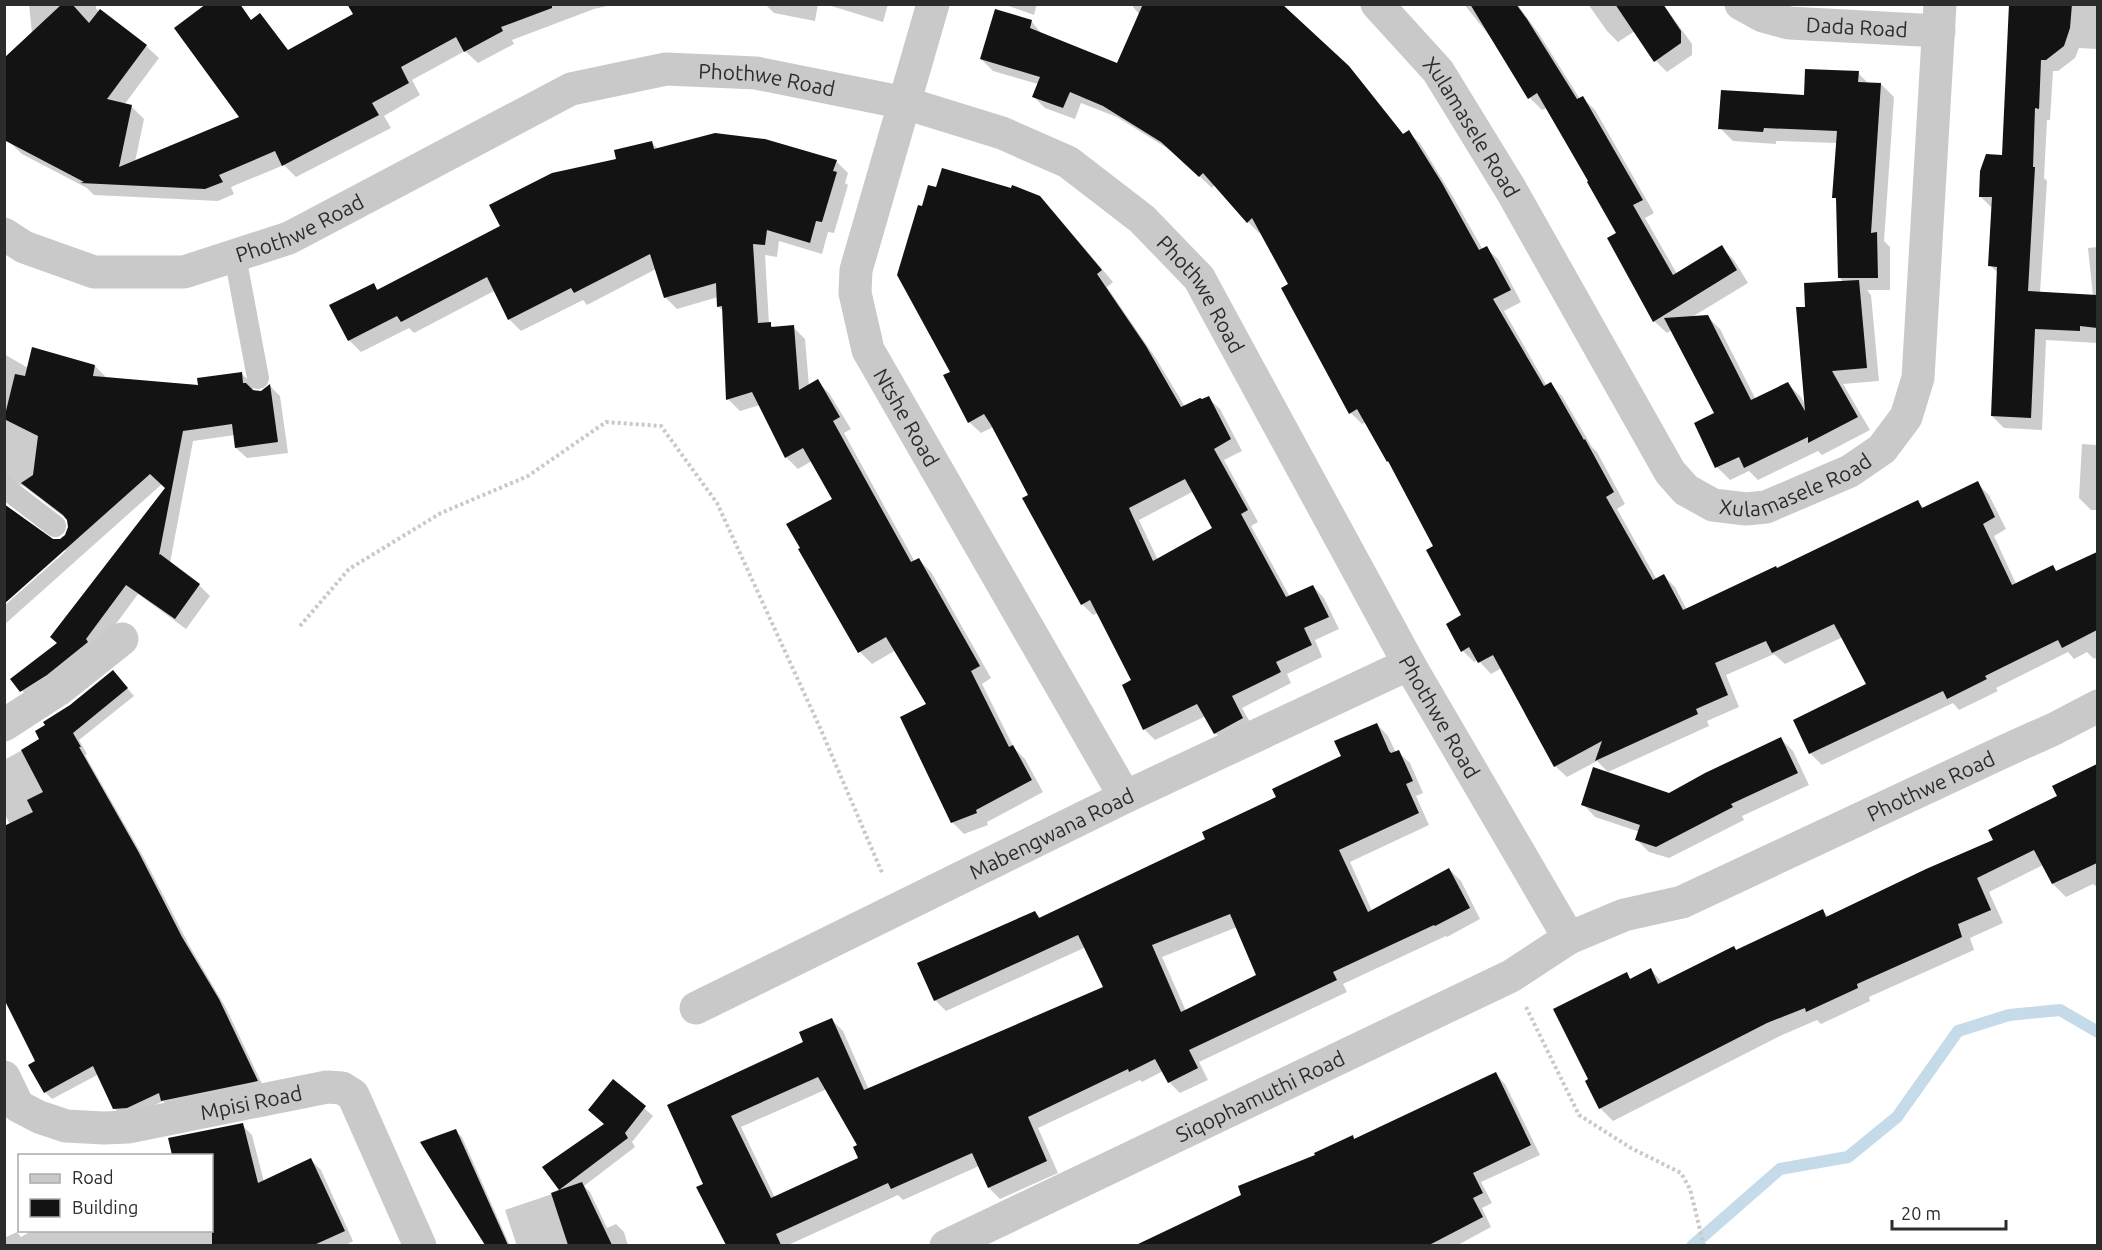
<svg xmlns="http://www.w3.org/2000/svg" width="2102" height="1250" font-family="Ubuntu,sans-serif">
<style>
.shadow{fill:#0003;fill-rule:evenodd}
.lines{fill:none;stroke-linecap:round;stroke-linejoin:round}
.stream{stroke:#c5dbea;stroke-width:12}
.building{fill:#131313;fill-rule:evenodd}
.path{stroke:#c9c9c9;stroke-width:4;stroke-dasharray:3 3;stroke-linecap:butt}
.service{stroke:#c9c9c9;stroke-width:22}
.minor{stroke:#c9c9c9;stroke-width:33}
.labels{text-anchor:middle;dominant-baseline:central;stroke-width:6;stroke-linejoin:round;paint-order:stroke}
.street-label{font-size:21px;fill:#2c2c2c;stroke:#fff}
</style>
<rect width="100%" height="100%" fill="#fff"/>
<g class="shadow">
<polygon points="29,4 96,4 96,9 146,46 159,58 124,105 131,106 144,119 135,162 241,118 355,15 349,4 616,4 594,9 512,40 514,44 478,63 465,51 412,80 420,95 384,116 391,128 296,177 284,165 231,187 234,194 218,201 94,195 87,188 22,154 4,137 32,34"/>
<polygon points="765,4 818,4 815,21 774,13"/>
<polygon points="825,4 888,4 883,22"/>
<polygon points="1003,4 1037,4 1034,15"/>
<polygon points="1134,4 1285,4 1283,7 1360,80 1404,135 1408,132 1420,143 1453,197 1483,250 1486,248 1498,259 1521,302 1504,311 1547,386 1551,384 1562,396 1592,447 1597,452 1625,504 1617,509 1657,580 1664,576 1675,587 1687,610 1777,570 1917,502 1924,508 1977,483 1989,495 2006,529 1994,536 2016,584 2053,567 2058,572 2094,555 2098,559 2098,657 2094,659 2087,652 2074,659 2068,652 1996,688 1998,691 1959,710 1953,703 1822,765 1811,754 1795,721 1868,685 1843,637 1785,664 1774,654 1726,675 1739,707 1707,721 1709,726 1608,772 1597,761 1567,777 1555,766 1502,668 1491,674 1478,660 1474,662 1463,651 1463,616 1435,547 1393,466 1388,461 1366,422 1362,424 1351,413 1290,284 1261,232 1259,233 1248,222 1215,184 1212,188 1175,153 1117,117 1081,103 1075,119 1045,108 1034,97 1038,84 993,71 981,59 1031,21 1043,35 1118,65 1140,15 1133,7"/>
<polygon points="1464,4 1517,4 1539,34 1580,99 1583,98 1595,110 1654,213 1645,218 1677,274 1721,247 1734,260 1748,283 1692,317 1707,316 1720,329 1756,400 1788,384 1801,397 1806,406 1807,308 1844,283 1839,277 1838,201 1834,197 1838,143 1776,141 1776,144 1733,141 1720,128 1805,97 1858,73 1869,84 1881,84 1894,97 1884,241 1890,247 1890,290 1867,290 1871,295 1879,381 1843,384 1870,430 1822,455 1818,451 1758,480 1749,471 1730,480 1717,467 1716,414 1672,330 1667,333 1654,321 1618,234 1591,182 1547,108 1542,110 1530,98 1496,44"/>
<polygon points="1588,4 1663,4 1692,44 1692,55 1667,72 1656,61 1635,31 1618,42 1607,31"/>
<polygon points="2011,4 2098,4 2098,49 2079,48 2075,58 2058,71 2053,71 2050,120 2047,120 2044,178 2047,181 2040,293 2093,296 2088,248 2098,247 2098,343 2046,340 2042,430 2004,428 1992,416 1999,274 1990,265 1993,209 1980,196 2003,156"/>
<polygon points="651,142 658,149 836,161 848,173 845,183 848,185 834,233 828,232 822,254 779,241 777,257 765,255 769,324 775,328 793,327 805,339 809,386 817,381 829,393 851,429 844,433 915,562 919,560 931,572 991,678 982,684 1014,748 1025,759 1043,792 987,822 988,825 964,834 952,822 928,704 896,650 872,664 860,652 800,550 834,500 812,461 798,469 786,457 760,405 740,411 728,399 723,311 718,306 718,297 677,309 665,297 656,269 587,305 583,300 521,331 509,319 494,291 414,333 409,328 361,352 349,340 331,306 373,285 379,290 502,227"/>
<path d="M1051 209 1113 282 1107 287 1157 360 1185 407 1208 398 1220 409 1242 451 1224 460 1258 522 1251 526 1290 597 1313 586 1324 598 1339 629 1315 640 1322 657 1287 674 1291 683 1242 708 1254 729 1227 744 1215 733 1206 716 1155 740 1144 729 1133 681 1098 613 1093 615 1082 604 1031 495 993 427 981 433 969 422 952 372ZM1194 491 1214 529 1158 560 1139 520Z"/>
<polygon points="4,354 28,368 95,366 106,377 200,387 242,374 253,385 253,392 262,393 270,386 280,396 288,453 247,458 236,448 235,435 193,441 170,563 199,585 210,596 186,629 138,594 96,651 32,702 12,679 59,643 166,488 162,484 4,625 4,606 66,551 46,538 60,540 66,536 70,529 69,521 25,487 18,484 4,490"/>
<polygon points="2082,444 2098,445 2098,510 2091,510 2079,498"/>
<polygon points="120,680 134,696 79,740 87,754 85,755 145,860 189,945 226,1008 264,1088 170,1108 163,1101 134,1115 121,1115 114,1108 99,1074 52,1099 45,1092 37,1062 10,825 4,812 4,760 41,740"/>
<path d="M1377 724 1388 736 1396 753 1398 752 1410 763 1423 793 1416 796 1429 825 1350 862 1372 911 1449 869 1461 881 1480 919 1447 937 1446 936 1343 984 1347 992 1199 1062 1208 1080 1180 1093 1169 1082 1163 1071 1142 1082 1140 1080 1038 1128 1058 1173 1000 1199 989 1188 979 1166 903 1200 898 1195 786 1246H727L698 1188 705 1185 669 1105 805 1043 832 1020 843 1031 869 1090 1105 988 1086 947 946 1011 935 1000 1035 912 1041 919 1207 839 1343 757ZM1237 927 1257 976 1186 1011 1162 957ZM827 1089 859 1145 860 1159 775 1198 741 1127Z"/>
<polygon points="1781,739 1793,751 1809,785 1742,816 1744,820 1669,858 1649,852 1637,840 1640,832 1595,817 1583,804 1669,795"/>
<polygon points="2093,768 2098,773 2098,888 2093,884 2066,897 2053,884 2043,865 1989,892 2003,923 1970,938 1974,950 1869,997 1870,1001 1821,1024 1817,1020 1780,1036 1613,1121 1600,1108 1590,1080 1626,974 1632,980 1651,970 1663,983 1823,911 1829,917 1995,840 2059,797"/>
<polygon points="1496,1074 1505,1084 1540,1155 1481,1182 1492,1203 1482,1208 1491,1227 1456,1246 1370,1246 1368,1242 1360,1246 1139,1246 1243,1196 1352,1137 1356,1140"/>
<polygon points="613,1081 653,1116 632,1142 635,1147 584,1186 590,1192 607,1228 616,1224 624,1232 628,1246 517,1246 505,1210 561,1191 544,1167 605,1124"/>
<polygon points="242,1125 252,1135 264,1182 311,1160 321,1170 353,1241 344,1246 4,1246 4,1238 17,1232 21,1237 33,1230 212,1230 212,1156 173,1156 170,1139"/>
<polygon points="455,1131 462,1137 510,1246 486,1246 423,1143"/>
</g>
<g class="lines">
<polyline class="stream" points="1692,1246 1780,1169 1848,1157 1897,1117 1958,1031 2009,1015 2060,1010 2098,1032"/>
</g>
<g class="building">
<polygon points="62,4 72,4 89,23 100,9 147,45 107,99 132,105 119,167 239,117 174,28 206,4 240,4 251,20 260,13 288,50 353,14 347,4 552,4 552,8 501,27 503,31 464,52 456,37 401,67 409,83 372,103 379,115 282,166 275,151 219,175 223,182 205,189 80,183 84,182 4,140 4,58"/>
<polygon points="1143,4 1282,4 1349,66 1403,134 1409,130 1442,183 1479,250 1487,246 1511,290 1493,299 1544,386 1551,382 1584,440 1585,439 1614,492 1606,497 1653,580 1664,574 1683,610 1776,566 1777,568 1918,500 1922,508 1978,481 1995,517 1983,524 2012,585 2053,565 2056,571 2097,552 2097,630 2062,648 2058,640 1985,676 1987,679 1947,699 1943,691 1809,754 1793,720 1866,684 1834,624 1772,653 1766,641 1715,663 1728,695 1696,709 1698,714 1595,761 1602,741 1554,767 1493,655 1478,663 1469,647 1461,652 1446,624 1461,615 1426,550 1433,546 1388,461 1387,462 1357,409 1349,414 1281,288 1288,284 1252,218 1247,223 1203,173 1199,177 1161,142 1103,106 1070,92 1063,108 1032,97 1040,77 980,59 995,9 1032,20 1030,28 1117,63"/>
<polygon points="1470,4 1516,4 1527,19 1577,99 1583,96 1643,200 1633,205 1673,275 1722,245 1737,270 1653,322 1607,238 1616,233 1587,182 1588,181 1537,93 1528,99"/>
<polygon points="1615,4 1663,4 1681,31 1681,43 1654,62"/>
<polygon points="2009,4 2072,4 2070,28 2064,46 2046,60 2041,60 2039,109 2035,108 2033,167 2035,167 2028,291 2097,295 2097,328 2080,326 2080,331 2035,329 2031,418 1991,416 1997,267 1988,266 1992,197 1979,197 1980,171 1986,154 2002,155"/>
<polygon points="1805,69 1859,71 1858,82 1881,83 1871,233 1877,232 1878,278 1838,278 1836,198 1832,198 1837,131 1764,128 1763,132 1718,129 1721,90 1804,95"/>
<polygon points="715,133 765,139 837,160 833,171 837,172 822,222 816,221 810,243 767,230 765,245 753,244 758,323 771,322 771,327 794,325 799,390 818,379 840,417 833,421 911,562 919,558 980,666 971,671 1009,747 1013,745 1032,780 976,810 977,813 951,823 900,717 926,704 886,637 858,653 798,549 800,548 786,524 832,499 803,448 785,458 752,392 726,400 722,306 717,307 716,283 664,298 650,254 574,293 571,288 508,320 487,277 401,322 397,316 348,341 329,305 374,283 377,290 500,226 489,205 552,173 616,159 614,150 652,141 654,149"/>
<path d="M942 168 1011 188 1012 185 1040 196 1102 270 1097 274 1146 346 1181 407 1200 398 1202 399 1209 396 1231 439 1214 449 1248 510 1241 514 1286 597 1313 585 1329 617 1304 628 1312 645 1276 662 1281 672 1232 696 1243 718 1214 734 1197 704 1143 730 1122 685 1131 680 1090 600 1081 605 1022 498 1028 495 991 425 984 414 968 423 943 375 950 372 897 275 918 205 922 206 928 185 936 187ZM1185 479 1212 528 1153 561 1129 508Z"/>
<polygon points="1859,280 1867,368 1832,371 1858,417 1808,443 1808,437 1744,468 1739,457 1715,468 1694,423 1714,413 1664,318 1708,315 1751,400 1788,382 1805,411 1796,307 1805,307 1804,283"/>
<polygon points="32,347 95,365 93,376 198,385 197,378 242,372 243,383 246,383 253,390 261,391 270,384 278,442 235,448 232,424 183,431 159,555 160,554 200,584 175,619 126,585 86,639 88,642 47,675 20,692 10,679 57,643 50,637 165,488 150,474 4,604 4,504 53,539 60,539 65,535 68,527 67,520 63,515 21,483 33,475 38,436 4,419 15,374 25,376"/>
<polygon points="113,670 128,688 73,733 81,747 79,747 138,851 182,937 219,999 258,1081 161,1101 159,1093 127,1108 113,1109 93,1066 44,1093 28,1065 35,1061 4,999 4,826 33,812 27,800 43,792 21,750 39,739 35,731 45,725 43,722 70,705"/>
<path d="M1377 723 1389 751 1391 753 1399 750 1413 781 1406 784 1419 813 1339 850 1368 912 1449 868 1470 908 1435 926 1434 925 1333 972 1337 980 1189 1050 1198 1068 1168 1083 1155 1059 1129 1072 1128 1069 1028 1117 1047 1161 988 1188 972 1153 891 1189 888 1183 776 1234 781 1245H726L696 1187 703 1184 667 1105 803 1042 799 1032 832 1018 864 1090 1103 987 1078 935 934 1001 917 963 1035 911 1039 918 1205 839 1202 832 1276 797 1272 789 1341 756 1334 741ZM1230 914 1256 975 1181 1012 1152 945ZM818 1077 857 1145 853 1147 858 1158 771 1198 731 1116Z"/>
<polygon points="1781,737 1798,773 1731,804 1733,807 1656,847 1635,840 1640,825 1581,805 1593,767 1669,793 1705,773"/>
<polygon points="2097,764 2097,863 2052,884 2034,850 1977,878 1991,910 1958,924 1962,937 1857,984 1858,988 1806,1012 1805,1008 1767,1023 1599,1109 1585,1081 1588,1079 1553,1009 1627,972 1630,979 1651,968 1658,984 1734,946 1736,950 1823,909 1826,917 1926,869 1993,840 1988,830 2057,796 2052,786"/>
<polygon points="1496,1072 1531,1145 1473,1173 1483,1193 1473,1198 1483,1217 1437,1241 1429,1245 1136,1245 1241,1195 1238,1186 1315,1155 1314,1153 1353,1135 1354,1139"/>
<polygon points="613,1079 646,1106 625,1133 628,1138 559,1190 582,1182 612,1245 568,1245 551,1193 559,1190 542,1167 604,1124 588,1110"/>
<polygon points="243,1123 258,1183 311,1158 345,1231 314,1245 212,1245 212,1155 172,1155 168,1138"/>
<polygon points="456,1129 508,1245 485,1245 420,1142"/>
</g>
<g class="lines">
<g class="path">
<polyline points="300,626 349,569 441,513 528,476 606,422 661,426 717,503 821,730 883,875"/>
<polyline points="1526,1007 1579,1115 1631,1148 1681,1173 1690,1189 1704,1246"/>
</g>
<g class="service">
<polyline points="235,256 258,378"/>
<polyline points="4,487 55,526"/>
</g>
<g class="minor">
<path id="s1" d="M933 4 856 270 855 293 868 350 1125 797"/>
<path id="s2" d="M1377 4 1438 71 1511 190 1670 472 1686 490 1713 505 1746 509 1766 507 1850 471 1882 449 1906 417 1918 378 1940 4"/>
<path id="s3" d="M1741 4 1763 16 1789 23 1939 31"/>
<path id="s4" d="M4 234 24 247 94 272H184L289 238 571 89 666 69 756 73 905 103 1002 133 1068 162 1142 219 1199 278 1409 664 1569 938 1624 915 1682 902 2007 750 2054 729 2098 706"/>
<polyline points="4,725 58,690 122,639"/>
<path id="s5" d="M696 1008 1125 797 1409 664"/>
<path id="s6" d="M4 1077 18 1106 39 1117 66 1126 104 1128 128 1127 327 1087 342 1088 353 1095 420 1246"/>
<path id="s7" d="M946 1246 1511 976 1569 938"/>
</g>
</g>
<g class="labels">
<g class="street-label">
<text stroke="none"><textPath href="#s3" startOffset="120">Dada Road</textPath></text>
<text stroke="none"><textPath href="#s4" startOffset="816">Phothwe Road</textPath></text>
<text stroke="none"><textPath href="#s2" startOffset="156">Xulamasele Road</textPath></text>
<text stroke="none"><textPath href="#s4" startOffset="312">Phothwe Road</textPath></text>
<text stroke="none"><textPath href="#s4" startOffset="1320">Phothwe Road</textPath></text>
<text stroke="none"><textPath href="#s1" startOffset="436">Ntshe Road</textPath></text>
<text stroke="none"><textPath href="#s2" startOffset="696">Xulamasele Road</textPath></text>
<text stroke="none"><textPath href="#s4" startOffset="1806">Phothwe Road</textPath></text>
<text stroke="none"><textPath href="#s4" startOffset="2456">Phothwe Road</textPath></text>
<text stroke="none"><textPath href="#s5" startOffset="396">Mabengwana Road</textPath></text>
<text stroke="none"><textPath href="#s7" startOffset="348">Siqophamuthi Road</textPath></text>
<text stroke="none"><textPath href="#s6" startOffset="272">Mpisi Road</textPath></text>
</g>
</g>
<rect width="2102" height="1250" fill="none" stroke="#2c2c2c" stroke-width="12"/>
<rect x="18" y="1154" width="195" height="78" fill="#ffffff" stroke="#ababab" stroke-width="1.5"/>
<rect x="30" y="1174" width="30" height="9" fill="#c9c9c9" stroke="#ababab" stroke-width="1.5"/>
<text x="72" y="1184" font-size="18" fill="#2c2c2c">Road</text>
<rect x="30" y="1199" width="30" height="18" fill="#131313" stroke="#ababab" stroke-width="1.5"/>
<text x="72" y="1214" font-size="18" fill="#2c2c2c">Building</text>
<path d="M1892 1220v9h114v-9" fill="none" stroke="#2c2c2c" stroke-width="3"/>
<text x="1901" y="1220" font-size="18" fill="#2c2c2c" stroke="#ffffff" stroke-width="4.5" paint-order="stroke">20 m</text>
</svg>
